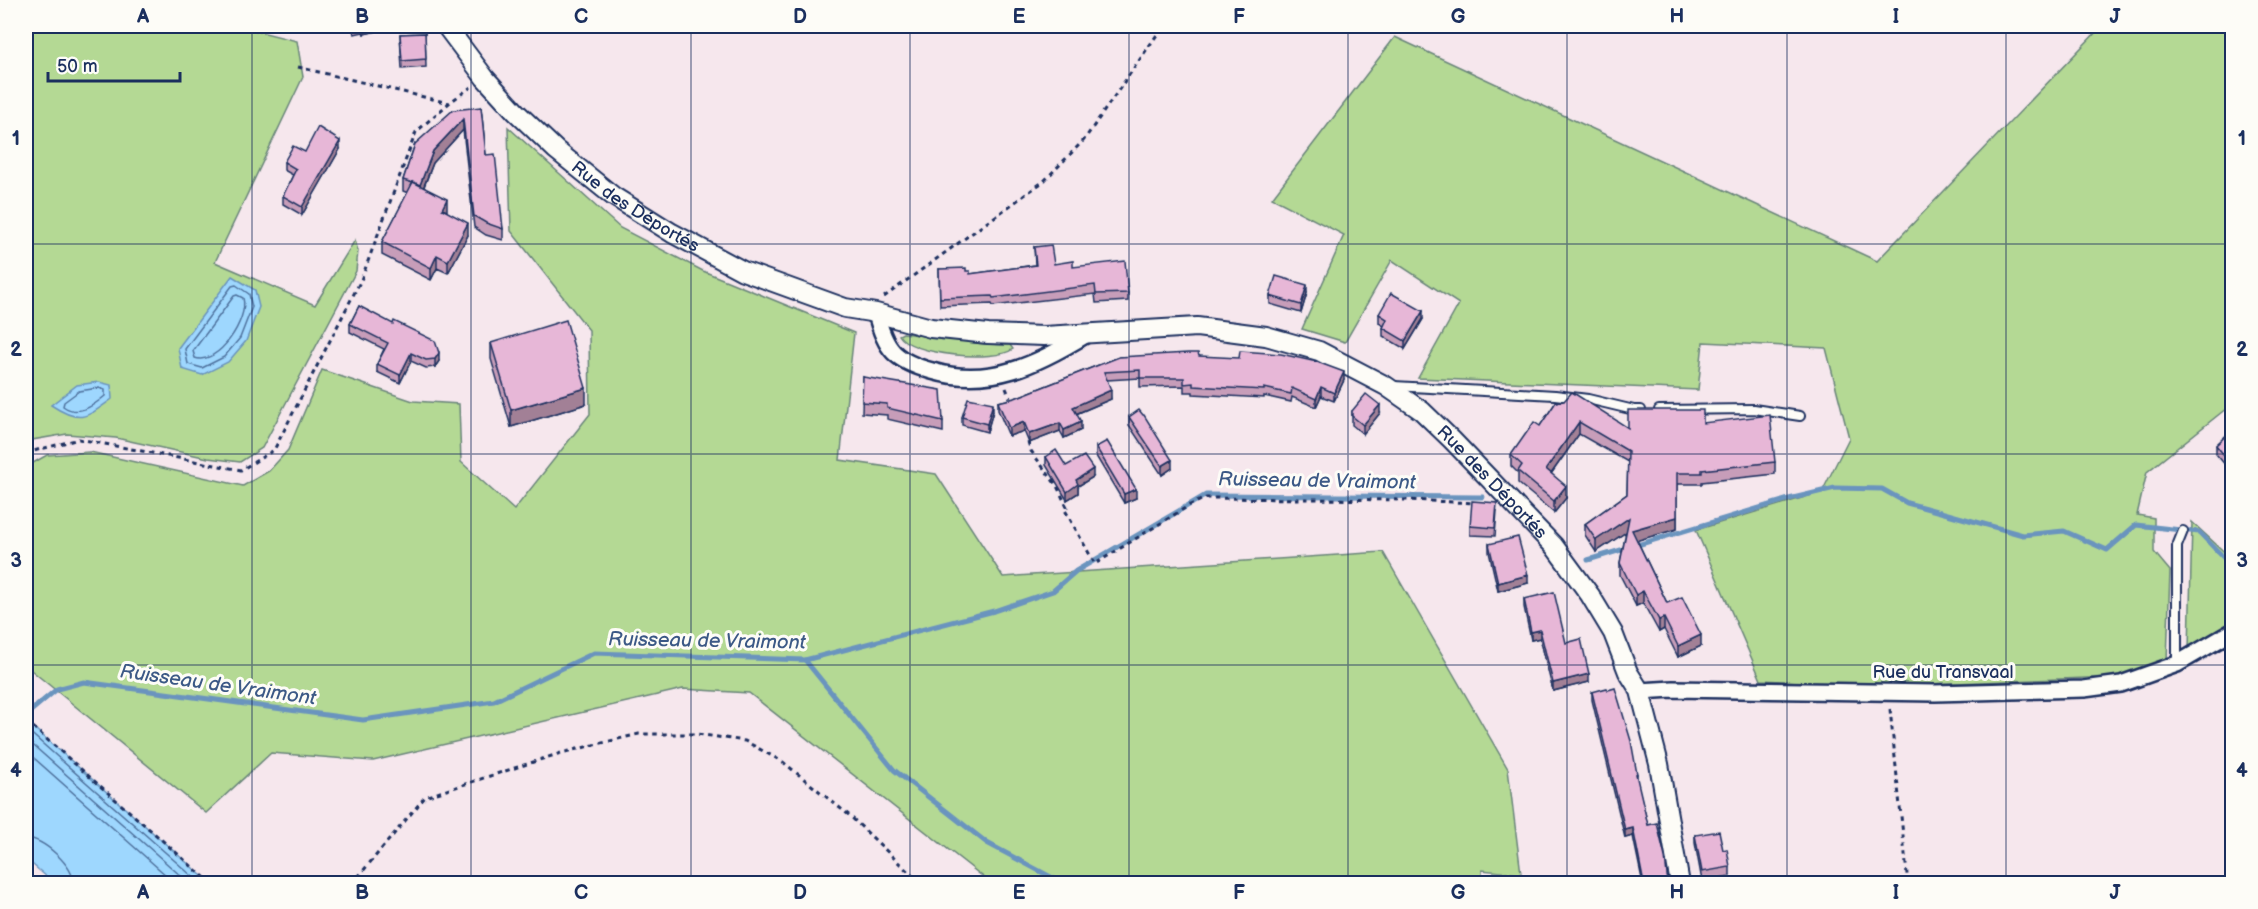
<svg xmlns="http://www.w3.org/2000/svg" width="2258" height="909" font-family="'Balsamiq Sans',sans-serif">
<style>
.green{fill:#b4d994;stroke:#688479;stroke-width:1.5}
.water{fill:#9ed7fe;stroke:#6a94be;stroke-width:1.5}
.lines{fill:none;stroke-linecap:round;stroke-linejoin:round}
.shore{stroke:#4f729e;stroke-width:1.5}
.stream{stroke:#6a94be;stroke-width:5}
.service-casing{stroke:#1b2f5e;stroke-width:12}
.minor-casing{stroke:#1b2f5e;stroke-width:20}
.tertiary-casing{stroke:#1b2f5e;stroke-width:22}
.path{stroke:#1b2f5e;stroke-width:3;stroke-dasharray:4.5 4.5;stroke-linecap:butt}
.service{stroke:#fdfcf7;stroke-width:8}
.minor{stroke:#fdfcf7;stroke-width:15}
.tertiary{stroke:#fdfcf7;stroke-width:18}
.wall{fill:#c79db9;stroke:#1b2f5e;stroke-width:1.5}
.shaded-wall{fill:#a28096;stroke:#1b2f5e;stroke-width:1.5}
.building{fill:#e7b7d7;stroke:#1b2f5e;stroke-width:1.5}
.grid{fill:none;stroke:#1b2f5e;stroke-width:1.5;stroke-opacity:0.55}
.labels{text-anchor:middle;dominant-baseline:central;stroke-width:6;stroke-linejoin:round;paint-order:stroke}
.street-label{font-size:18px;fill:#1b2f5e;stroke:#fdfcf7}
.water-label{font-size:20px;font-style:italic;fill:#3c5986;stroke:#fdfcf7}
.neatline{fill:none;stroke:#1b2f5e;stroke-width:2}
.grid-label{font-size:20px;text-anchor:middle;font-weight:bold;fill:#1b2f5e}
</style>
<rect width="100%" height="100%" fill="#f6e7ed"/>
<filter id="ink" filterUnits="userSpaceOnUse"><feTurbulence type="fractalNoise" baseFrequency=".0167" numOctaves="2"/><feDisplacementMap in="SourceGraphic" scale="12" xChannelSelector="R" yChannelSelector="G"/><feConvolveMatrix kernelMatrix="1 2 1 2 8 2 1 2 1" color-interpolation-filters="sRGB"/></filter>
<g filter="url(#ink)">
<g class="green">
<polygon points="26,26 237,26 297,41 303,77 215,262 315,305 355,240 358,251 356,271 262,448 240,462 208,458 116,438 67,434 26,441"/>
<polygon points="2102,26 2232,26 2232,404 2147,472 2137,515 2154,518 2154,552 2170,571 2167,661 2148,669 2114,677 1876,686 1761,680 1696,530 1822,492 1849,438 1826,348 1703,342 1698,390 1418,378 1459,304 1392,260 1345,342 1302,329 1344,235 1272,198 1395,37 1877,261"/>
<polygon points="508,127 620,228 703,271 854,333 840,460 936,474 1003,577 1383,552 1508,769 1521,874 1482,870 1482,884 991,883 749,693 683,689 373,761 271,753 206,813 26,666 26,467 47,455 90,452 243,486 269,471 288,450 322,370 413,401 459,404 461,462 514,510 590,414 589,330 511,231"/>
<path d="M903 333 984 344 1010 345 1013 349C995 363 910 355 899 335Z"/>
<polygon points="2192,522 2232,559 2232,624 2189,651"/>
</g>
<g class="water">
<polygon points="232,276 255,290 259,307 246,341 228,362 202,375 182,369 178,348"/>
<path d="M99 382 111 385 112 399C86 418 80 424 51 405L77 385Z"/>
<polygon points="26,721 210,883 54,883 26,859"/>
</g>
<g class="lines">
<g class="shore">
<polygon points="236,285 249,294 252,307 240,338 224,357 202,368 188,364 185,349 232,286"/>
<path d="M237 295 243 298C249 319 218 366 195 358L193 351 234 296Z"/>
<path d="M99 388 105 390V396C93 406 78 417 63 406L64 402 79 391Z"/>
<polyline points="26,729 201,884"/>
<polyline points="26,739 190,884"/>
<polyline points="26,751 176,884"/>
<path d="M26 838C44 839 73 865 74 884"/>
</g>
<g class="stream">
<polyline points="1588,560 1789,499 1835,488 1882,489 1907,503 1944,513 2023,535 2064,531 2107,550 2136,525 2199,532 2226,560 2232,550"/>
<polyline points="805,660 894,770 987,843 1064,884"/>
<polyline points="26,715 57,689 84,682 363,720 494,701 594,653 805,660 994,611 1053,591 1076,571 1206,495 1483,497"/>
</g>
<g class="service-casing">
<g id="service">
<polyline points="1394,386 1555,395 1588,399 1634,410 1641,410"/>
<polyline points="1659,410 1754,409 1800,416"/>
<polyline points="2177,664 2177,546 2183,531"/>
</g>
</g>
<g class="minor-casing">
<g id="minor">
<path d="M876 313C885 350 895 361 932 371 990 388 1038 364 1087 334"/>
<polyline points="1640,691 1673,689 1935,693 2084,689 2121,684 2177,664 2232,632"/>
</g>
</g>
<g class="tertiary-casing">
<g id="tertiary">
<path id="s1" d="M446 26 485 78 516 112 556 150 613 196 672 233 743 271 845 308 876 313 931 328 988 334 1044 336 1197 327 1266 336 1319 351 1386 386 1422 411 1452 440 1554 546 1590 595 1613 633 1628 672 1640 691 1659 764 1680 884"/>
</g>
</g>
<g class="path">
<polyline points="298,67 449,103"/>
<polyline points="884,297 1044,181 1084,140 1163,26"/>
<polyline points="1006,388 1010,398"/>
<polyline points="1028,442 1031,451 1057,486 1067,507 1065,510 1095,564 1190,505 1206,498 1407,500 1476,503"/>
<polyline points="26,453 79,439 241,470 274,450 361,280 416,132 449,103 471,87"/>
<polyline points="1890,709 1908,884"/>
<polyline points="26,721 212,884"/>
<polyline points="352,884 425,797 561,753 639,734 697,734 745,741 783,762 850,816 921,884"/>
</g>
<use href="#service" class="service"/>
<use href="#minor" class="minor"/>
<use href="#tertiary" class="tertiary"/>
</g>
<g class="wall">
<polygon points="352,26 391,26 391,28 364,34 363,32 354,34"/>
<polygon points="425,33 426,67 402,69 400,34"/>
<polygon points="481,107 486,155 503,229 503,240 486,235 474,227 463,130 433,163 424,187 468,235 448,273 437,268 431,280 382,255 382,242 408,193 403,191 403,180 415,144"/>
<polygon points="340,149 302,215 283,204 283,196 293,175 284,170 284,162 305,152"/>
<polygon points="1034,247 1054,264 1073,267 1128,293 1128,301 1096,303 1095,294 993,306 992,304 940,306 939,269 970,274 1035,265"/>
<polygon points="1307,293 1301,313 1270,304 1270,296"/>
<polygon points="359,306 439,361 435,367 426,368 411,361 400,383 377,372 377,364 384,349 350,332 350,324"/>
<polygon points="1379,314 1423,319 1405,349 1383,336 1383,328 1384,326 1379,323"/>
<polygon points="491,343 586,404 511,427 491,359"/>
<polygon points="1199,356 1344,380 1334,401 1321,396 1316,407 1292,397 1291,402 1264,396 1264,398 1193,394 1193,392 1184,392 1184,386 1140,387 1140,378 1107,380 1111,399 1076,414 1081,430 1064,438 1060,431 1029,443 1024,431 1009,436 998,410 998,402 1015,398 1119,357"/>
<polygon points="863,377 943,421 943,432 887,419 887,415 862,413"/>
<polygon points="1556,402 1628,428 1703,423 1775,462 1775,474 1702,482 1702,484 1677,484 1677,529 1637,540 1667,603 1701,646 1678,657 1664,629 1659,632 1643,603 1636,606 1620,575 1620,563 1626,532 1596,552 1585,535 1585,524 1627,494 1628,462 1579,434 1551,474 1566,498 1554,513 1518,483 1518,473 1511,466 1511,455 1540,426"/>
<polygon points="993,411 987,432 962,425 962,417"/>
<polygon points="1352,411 1380,413 1363,434 1352,425"/>
<polygon points="1129,417 1172,468 1162,475 1129,425"/>
<polygon points="2232,430 2227,467 2216,454 2216,445"/>
<polygon points="1096,447 1136,498 1124,503 1096,456"/>
<polygon points="1046,457 1066,466 1093,477 1078,486 1078,493 1067,500 1046,465"/>
<polygon points="1497,511 1495,536 1470,535 1470,526"/>
<polygon points="1489,544 1528,583 1498,591 1489,552"/>
<polygon points="1524,599 1566,643 1589,682 1553,691 1540,638 1531,640 1524,607"/>
<polygon points="1592,692 1637,774 1637,782 1648,825 1668,884 1643,884 1633,836 1625,838 1592,700"/>
<polygon points="1695,835 1723,850 1730,867 1730,876 1702,881 1695,843"/>
</g>
<g class="shaded-wall">
<polygon points="364,26 391,26 391,28 364,34"/>
<polygon points="463,119 463,130 433,163 420,196 420,185 433,151"/>
<polygon points="340,141 340,149 302,215 302,207"/>
<polygon points="447,199 447,211 442,209"/>
<polygon points="468,223 468,235 448,273 448,261"/>
<polygon points="437,255 437,268 431,280 431,268"/>
<polygon points="1307,285 1307,293 1301,313 1301,305"/>
<polygon points="1423,311 1423,319 1405,349 1405,341"/>
<polygon points="411,353 411,361 400,383 400,375"/>
<polygon points="439,353 439,361 435,367 435,359"/>
<polygon points="1344,372 1344,380 1334,401 1334,393"/>
<polygon points="1321,387 1321,396 1316,407 1316,399"/>
<polygon points="586,388 586,404 511,427 511,410"/>
<polygon points="1111,390 1111,399 1073,415 1073,407"/>
<polygon points="993,403 993,411 987,432 987,424"/>
<polygon points="1380,405 1380,413 1363,434 1363,425"/>
<polygon points="1024,422 1024,431 1009,436 1009,428"/>
<polygon points="1081,422 1081,430 1064,438 1064,430"/>
<polygon points="1579,422 1579,434 1546,481 1546,469"/>
<polygon points="1060,423 1060,431 1029,443 1029,434"/>
<polygon points="2232,454 2232,462 2227,467 2227,459"/>
<polygon points="1172,460 1172,468 1162,475 1162,466"/>
<polygon points="1093,469 1093,477 1078,486 1078,493 1067,500 1067,492 1076,480"/>
<polygon points="1566,486 1566,498 1554,513 1554,501"/>
<polygon points="1136,489 1136,498 1124,503 1124,494"/>
<polygon points="1677,517 1677,529 1632,542 1632,530"/>
<polygon points="1629,518 1629,530 1596,552 1596,540"/>
<polygon points="1528,575 1528,583 1498,591 1498,583"/>
<polygon points="1643,591 1643,603 1636,606 1636,595"/>
<polygon points="1664,618 1664,629 1659,632 1659,620"/>
<polygon points="1540,630 1540,638 1531,640 1531,632"/>
<polygon points="1701,635 1701,646 1678,657 1678,646"/>
<polygon points="1589,674 1589,682 1553,691 1553,683"/>
<polygon points="1633,828 1633,836 1625,838 1625,830"/>
</g>
<g class="building">
<polygon points="425,33 426,59 402,61 400,34"/>
<polygon points="481,107 486,155 495,154 503,229 486,223 474,216 463,119 433,151 420,185 413,182 413,183 403,180 415,144 453,110"/>
<polygon points="318,127 340,141 302,207 283,196 296,169 284,162 293,146 305,152"/>
<polygon points="413,182 447,199 442,209 468,223 448,261 437,255 431,268 382,242"/>
<polygon points="1051,245 1054,264 1073,261 1073,267 1125,261 1128,293 1096,294 1095,285 993,298 992,296 940,298 939,269 966,268 966,271 970,271 970,274 1036,265 1034,247"/>
<polygon points="1276,276 1307,285 1301,305 1270,296"/>
<polygon points="1391,293 1423,311 1405,341 1383,328 1387,319 1379,314"/>
<polygon points="359,306 393,324 394,321 435,341 439,353 435,359 426,360 411,353 400,375 377,364 388,343 350,324"/>
<polygon points="566,320 586,388 511,410 491,343"/>
<polygon points="1240,351 1281,354 1317,362 1344,372 1334,393 1321,387 1316,399 1292,388 1291,394 1264,388 1264,390 1193,386 1193,383 1184,384 1184,378 1140,378 1140,370 1104,372 1111,390 1073,407 1081,422 1064,430 1060,423 1029,434 1024,422 1009,428 998,402 1015,398 1119,357 1188,353 1198,353 1199,356 1239,358"/>
<polygon points="863,377 941,390 943,421 887,408 887,404 862,402"/>
<polygon points="1572,392 1628,428 1628,410 1703,410 1703,423 1770,415 1775,462 1702,470 1702,473 1677,473 1677,517 1632,530 1667,603 1682,597 1701,635 1678,646 1664,618 1659,620 1643,591 1636,595 1620,563 1629,518 1596,540 1585,524 1627,494 1628,451 1579,422 1546,469 1566,486 1554,501 1518,471 1522,465 1511,455 1534,422 1540,426 1556,402 1564,401"/>
<polygon points="1366,394 1380,405 1363,425 1352,416 1352,411"/>
<polygon points="968,398 993,403 987,424 962,417"/>
<polygon points="1139,410 1143,415 1144,415 1172,460 1162,466 1129,417"/>
<polygon points="2232,430 2232,454 2227,459 2216,445"/>
<polygon points="1107,441 1136,489 1124,494 1096,447"/>
<polygon points="1056,450 1066,466 1084,456 1093,469 1076,480 1078,484 1067,492 1046,457"/>
<polygon points="1472,501 1497,503 1495,528 1470,526"/>
<polygon points="1518,537 1528,575 1498,583 1489,544"/>
<polygon points="1554,592 1566,643 1581,639 1589,674 1553,683 1540,630 1531,632 1524,599"/>
<polygon points="1607,688 1608,690 1615,688 1631,741 1637,774 1636,774 1648,825 1657,823 1665,857 1668,884 1644,884 1633,828 1625,830 1592,692"/>
<polygon points="1719,831 1723,850 1727,849 1730,867 1702,872 1695,835"/>
</g>
</g>
<path class="grid" d="M252 26V884M471 26V884M691 26V884M910 26V884M1129 26V884M1348 26V884M1567 26V884M1787 26V884M2006 26V884M26 244H2232M26 454H2232M26 665H2232"/>
<g class="labels">
<g class="street-label">
<text stroke="none"><textPath href="#s1" startOffset="264">Rue des Déportés</textPath></text>
<text stroke="none"><textPath href="#s1" startOffset="1197">Rue des Déportés</textPath></text>
<text x="1943" y="672">Rue du Transvaal</text>
</g>
<g class="water-label">
<text transform="translate(1317 481) rotate(1)">Ruisseau de Vraimont</text>
<text transform="translate(707 641) rotate(1)">Ruisseau de Vraimont</text>
<text transform="translate(218 685) rotate(8)">Ruisseau de Vraimont</text>
</g>
</g>
<rect width="2258" height="909" fill="none" stroke="#fdfcf7" stroke-width="66"/>
<path d="M48 72v9h132v-9" fill="none" stroke="#1b2f5e" stroke-width="3"/>
<text x="57" y="72" font-size="18" fill="#1b2f5e" stroke="#fdfcf7" stroke-width="4.5" paint-order="stroke">50 m</text>
<rect x="33" y="33" width="2192" height="843" class="neatline"/>
<g class="grid-label">
<text x="143" y="23">A</text>
<text x="362" y="23">B</text>
<text x="581" y="23">C</text>
<text x="800" y="23">D</text>
<text x="1019" y="23">E</text>
<text x="1239" y="23">F</text>
<text x="1458" y="23">G</text>
<text x="1677" y="23">H</text>
<text x="1896" y="23">I</text>
<text x="2115" y="23">J</text>
<text x="16" y="145">1</text>
<text x="2242" y="145">1</text>
<text x="16" y="356">2</text>
<text x="2242" y="356">2</text>
<text x="16" y="567">3</text>
<text x="2242" y="567">3</text>
<text x="16" y="777">4</text>
<text x="2242" y="777">4</text>
<text x="143" y="899">A</text>
<text x="362" y="899">B</text>
<text x="581" y="899">C</text>
<text x="800" y="899">D</text>
<text x="1019" y="899">E</text>
<text x="1239" y="899">F</text>
<text x="1458" y="899">G</text>
<text x="1677" y="899">H</text>
<text x="1896" y="899">I</text>
<text x="2115" y="899">J</text>
</g>
</svg>
